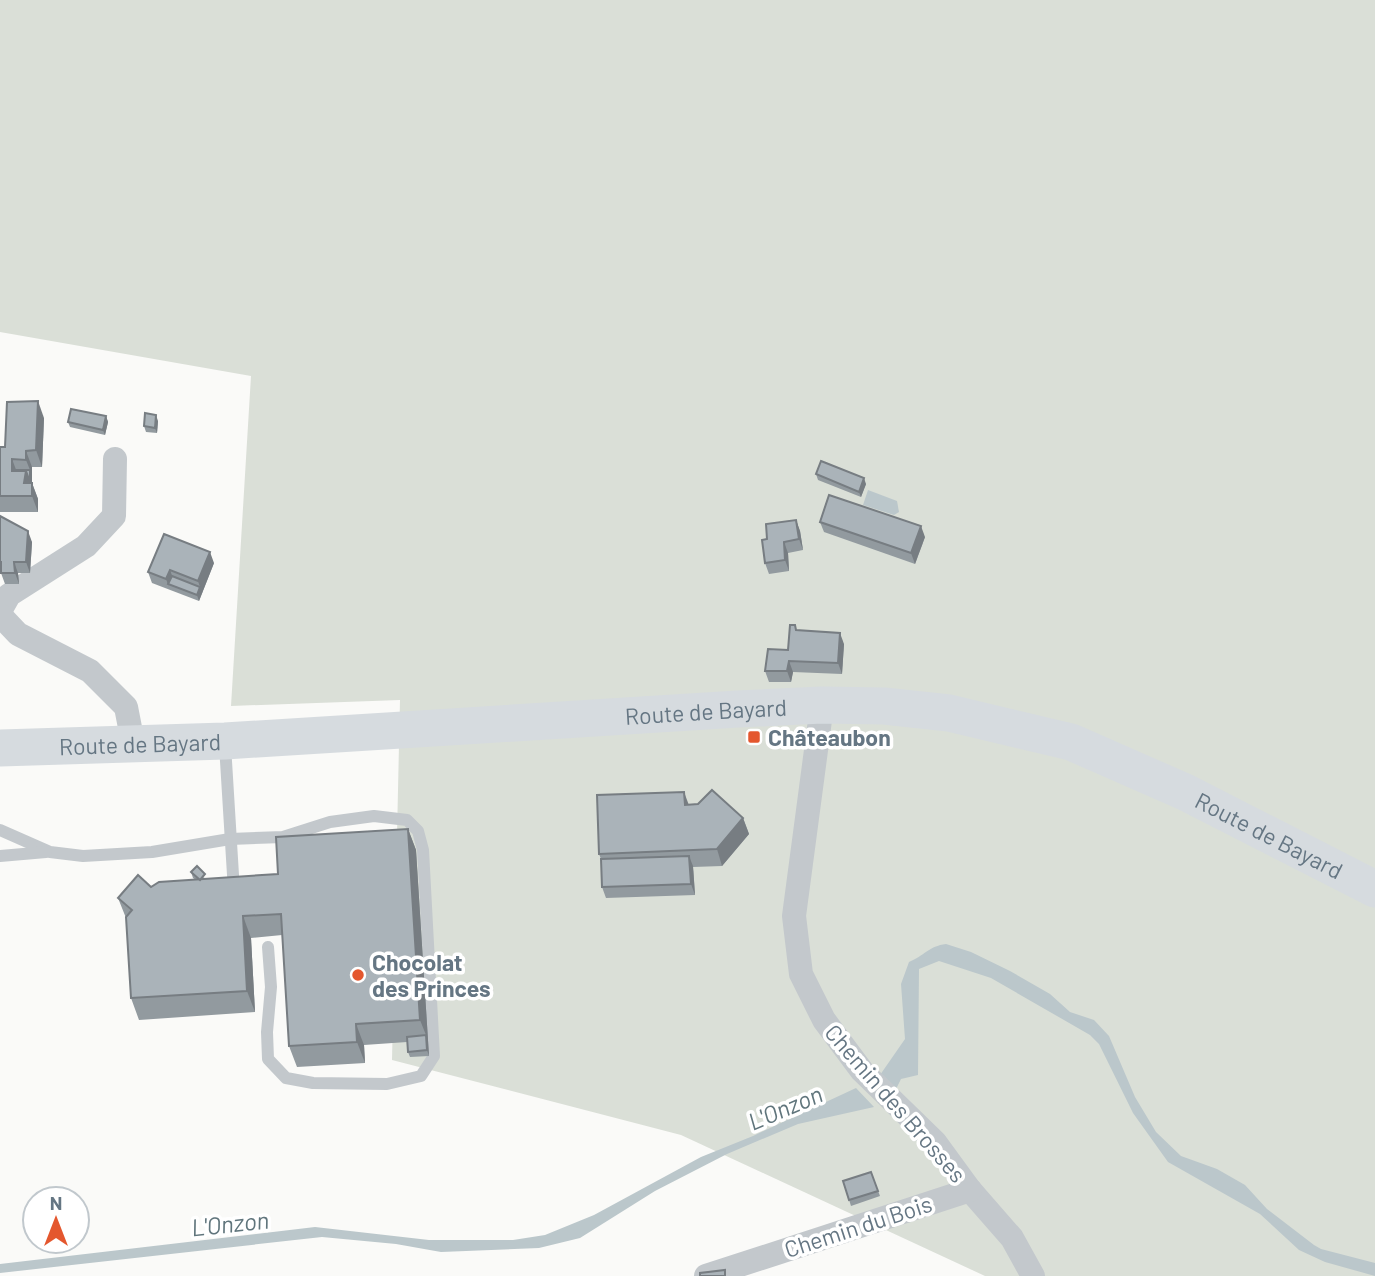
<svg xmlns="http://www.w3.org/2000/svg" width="1375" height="1276" font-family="Barlow,sans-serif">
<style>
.green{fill:#dadfd7}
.water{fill:#bbc7cb}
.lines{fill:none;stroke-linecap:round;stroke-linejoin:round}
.service{stroke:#c3c8cc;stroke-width:12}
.minor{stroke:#c3c8cc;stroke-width:24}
.primary{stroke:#d6dbdf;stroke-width:37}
.wall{fill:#929a9f}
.shaded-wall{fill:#777d82}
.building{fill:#aab3b9;stroke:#777d82;stroke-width:2}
.poi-dot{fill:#e4572e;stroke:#fff;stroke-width:2.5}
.labels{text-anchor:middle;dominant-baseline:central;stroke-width:7;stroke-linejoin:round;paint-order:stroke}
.street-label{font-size:23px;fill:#657683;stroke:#fff}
.poi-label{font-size:23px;font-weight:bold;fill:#657683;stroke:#fff;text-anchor:start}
.water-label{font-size:24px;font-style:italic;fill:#60757c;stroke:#fff}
</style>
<rect width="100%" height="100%" fill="#fafaf8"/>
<polygon class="green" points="0,0 1375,0 1375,1276 985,1276 681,1135 392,1060 400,700 231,706 251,376 0,332"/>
<g class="water">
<polygon points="868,490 897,501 899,512 894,515 863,505"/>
<path d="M946 944 971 952 1010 971 1050 994 1070 1012 1094 1020 1109 1036 1135 1097 1156 1132 1181 1156 1217 1169 1245 1185 1267 1209 1314 1245 1321 1249 1375 1263V1276L1325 1262 1299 1250 1260 1214 1168 1162 1133 1113 1099 1044 1090 1035 991 978 939 961 919 969 918 1075 901 1079 896 1089 880 1075 905 1039 901 984 909 962C924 956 929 946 946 944Z"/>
<polygon points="856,1088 874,1107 798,1124 727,1154 655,1191 580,1238 539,1248 441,1252 396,1244 322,1237 0,1273 0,1264 315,1227 429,1240 513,1240 545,1235 594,1215 701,1157 753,1136"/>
</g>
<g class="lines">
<g class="service">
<polyline points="225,745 234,891"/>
<polyline points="0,830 50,852 83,856 152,852 230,839 283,837 330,822 374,816 407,820 418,831 423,850 434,1056 421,1076 387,1084 313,1083 286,1078 268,1059 267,1032 271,987 268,947"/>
<polyline points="0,856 46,852"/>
</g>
<g class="minor">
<polyline points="0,611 9,595 86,546 114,516 115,459"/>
<polyline points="0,615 18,634 90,671 126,707 133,743"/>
<polyline points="822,705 794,916 801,974 824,1020 862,1071 935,1142 970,1190 1012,1238 1033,1276"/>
<polyline points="706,1276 970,1190"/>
</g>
<path class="primary" id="s1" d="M0 748 225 741 738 709 822 705 884 706 949 713 1071 742 1185 792 1375 889"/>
</g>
<g class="wall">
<polygon points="106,416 108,422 105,435 70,427 68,422"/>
<polygon points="44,418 42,467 32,467 32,483 38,499 38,512 0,512 0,447 5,447"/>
<polygon points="158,421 157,433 146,432 144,426"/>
<polygon points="816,474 866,484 861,497 818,480"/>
<polygon points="0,516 32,542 30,573 18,573 19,584 5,584 1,573 0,573"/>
<polygon points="796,520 800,531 803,550 788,553 789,571 769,574 765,563 767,539"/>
<polygon points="820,522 925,537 915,564 824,532"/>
<polygon points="214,563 199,601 152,583 148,572"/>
<polygon points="797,630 844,644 842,674 793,672 791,682 769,682 765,671 788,650"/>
<polygon points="689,805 743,818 749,834 722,866 693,867 695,895 606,898 602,887 601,859 599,854"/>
<polygon points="408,829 416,850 429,1056 410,1057 408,1052 407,1042 364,1045 365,1063 297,1067 289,1046 282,935 251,938 255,1012 139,1020 131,998 126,918 118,898 151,887 196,880 193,878 191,872 207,879 278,874"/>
<polygon points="871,1172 880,1196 851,1206 843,1181"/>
</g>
<g class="shaded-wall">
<polygon points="38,401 44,418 42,467 36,450"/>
<polygon points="156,415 158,421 157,433 155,428"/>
<polygon points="106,416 108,422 105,435 103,430"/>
<polygon points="26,451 32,467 32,487 24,483 26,471 30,470 26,460"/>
<polygon points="12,459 18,475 12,471"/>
<polygon points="864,478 866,484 861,497 859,492"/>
<polygon points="32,483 38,499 38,512 32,496"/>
<polygon points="796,520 800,531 803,550 799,539"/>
<polygon points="921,526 925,537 915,564 911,553"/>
<polygon points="28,531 32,542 30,573 26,562"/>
<polygon points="784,542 788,553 789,571 785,560"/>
<polygon points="210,552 214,563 199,601 197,595 200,587 198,581"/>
<polygon points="14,562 18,573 19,584 15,573"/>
<polygon points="170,570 174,581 168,584 170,590 166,579"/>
<polygon points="840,633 844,644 842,674 838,663"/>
<polygon points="789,661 793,672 791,682 787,671"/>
<polygon points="684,792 690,808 685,805"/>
<polygon points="743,818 749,834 722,866 717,849"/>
<polygon points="408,829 416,850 429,1056 427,1050 426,1035 420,1020"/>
<polygon points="689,856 693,866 695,895 691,884"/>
<polygon points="243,916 251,938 255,1012 247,991"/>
<polygon points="356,1024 364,1045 365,1063 357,1042"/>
</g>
<g class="building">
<polygon points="38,401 36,450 26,451 26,460 12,459 12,471 26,471 24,483 32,483 32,496 0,496 0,447 5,447 7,402"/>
<polygon points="71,409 106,416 103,430 68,422"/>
<polygon points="145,413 156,415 155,428 144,426"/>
<polygon points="821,461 864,478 859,492 816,474"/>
<polygon points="16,470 30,470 30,482 26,471 16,471"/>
<polygon points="829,495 921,526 911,553 820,522"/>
<polygon points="0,516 28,531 26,562 14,562 15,573 1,573 1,562 0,562"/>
<polygon points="796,520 799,539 784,542 785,560 765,563 762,540 767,539 766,524"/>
<polygon points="164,534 210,552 198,581 170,570 166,579 148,572"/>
<polygon points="172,576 200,587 197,595 168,584"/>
<polygon points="790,625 795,625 796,630 840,633 838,663 789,661 787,671 765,671 768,649 788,650"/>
<polygon points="712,790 743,818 717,849 599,854 597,795 684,792 685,805 698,804"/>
<polygon points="408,829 420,1020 356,1024 357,1042 289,1046 281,914 243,916 247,991 131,998 126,917 132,910 118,898 138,875 151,887 159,882 278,874 276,837"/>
<polygon points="689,856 691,884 602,887 601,859"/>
<polygon points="197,866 205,874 200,880 191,872"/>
<polygon points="426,1035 427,1050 408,1052 407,1037"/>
<polygon points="871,1172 878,1191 849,1200 843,1181"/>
<polygon points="725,1270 725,1276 700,1276 700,1273"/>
</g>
<g class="poi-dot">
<rect x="747" y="730" width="14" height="14" rx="3.5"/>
<circle cx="358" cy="975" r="7"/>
</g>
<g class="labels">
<g class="street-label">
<text stroke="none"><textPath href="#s1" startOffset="707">Route de Bayard</textPath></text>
<text stroke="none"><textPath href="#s1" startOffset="140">Route de Bayard</textPath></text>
<text stroke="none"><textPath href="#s1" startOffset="1295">Route de Bayard</textPath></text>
<text transform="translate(896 1103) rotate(49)">Chemin des Brosses</text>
<text transform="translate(858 1226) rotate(-18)">Chemin du Bois</text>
</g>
<g class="poi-label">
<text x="768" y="737">Châteaubon</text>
<text x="372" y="962">Chocolat<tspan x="372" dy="26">des Princes</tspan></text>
</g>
<g class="water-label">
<text transform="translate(785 1107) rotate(-23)">L'Onzon</text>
<text transform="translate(230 1223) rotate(-6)">L'Onzon</text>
</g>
</g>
<g transform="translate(56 1220)"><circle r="33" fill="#ffffff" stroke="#c1c8cd" stroke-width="2"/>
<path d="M0-5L12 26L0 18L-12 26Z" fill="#e4572e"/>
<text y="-10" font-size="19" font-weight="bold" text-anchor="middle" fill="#657683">N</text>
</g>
</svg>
